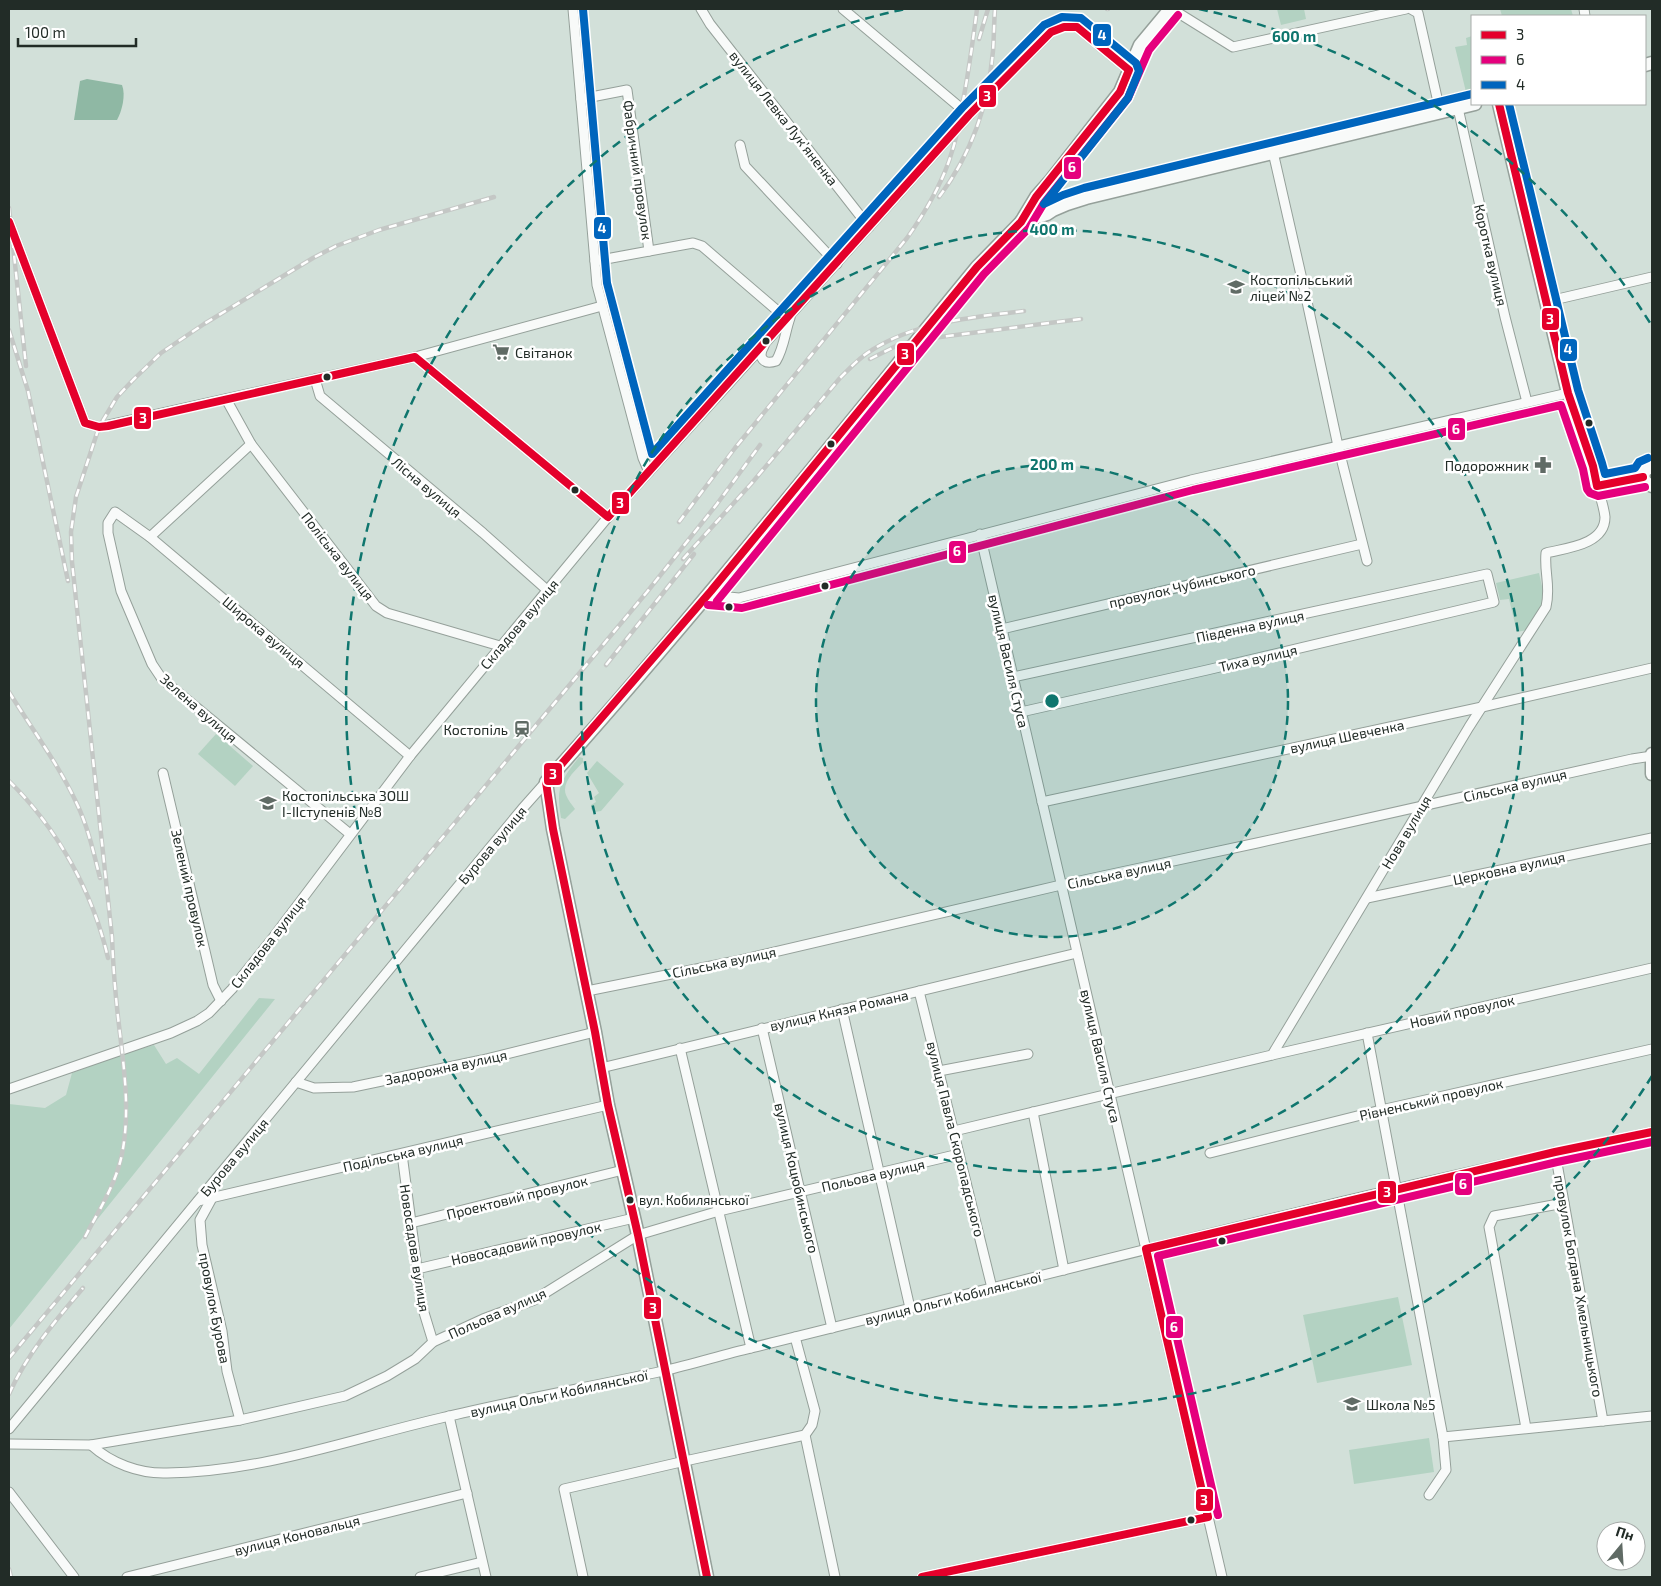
<svg xmlns="http://www.w3.org/2000/svg" width="1661" height="1586" font-family="'Exo 2',sans-serif">
<style>
.green{fill:#b3d2c2}
.water{fill:#8fb8a4}
.lines{fill:none;stroke-linecap:round;stroke-linejoin:round}
.street-casing{stroke:#95a09a;stroke-width:11}
.secondary-casing{stroke:#95a09a;stroke-width:15}
.street{stroke:#f8faf9;stroke-width:9}
.secondary{stroke:#f8faf9;stroke-width:12}
.rail-casing{stroke:#c4c7c5;stroke-width:4.5}
.rail{stroke:#fff;stroke-width:2.5;stroke-dasharray:8;stroke-linecap:butt}
.bus-1-casing{stroke:#fff;stroke-width:11}
.bus-2-casing{stroke:#fff;stroke-width:11}
.bus-3-casing{stroke:#fff;stroke-width:11}
.bus-1{stroke:#e4002b;stroke-width:8}
.bus-2{stroke:#e5007d;stroke-width:8}
.bus-3{stroke:#0065bd;stroke-width:8}
.ring{fill:none;stroke:#0f766e;stroke-width:2.5;stroke-dasharray:9 6}
.bus-dot{fill:#222c27;stroke:#fff;stroke-width:2}
.labels{text-anchor:middle;dominant-baseline:central;stroke-width:5;stroke-linejoin:round;paint-order:stroke}
.bus-label{font-size:13px;fill:#222c27;stroke:#fff;text-anchor:start}
.street-label{font-size:14px;fill:#222c27;stroke:#fff}
.poi-label{font-size:14px;fill:#222c27;stroke:#fff;text-anchor:start}
.centre{fill:#0f766e;stroke:#fff;stroke-width:2.5}
.ring-label{font-size:15px;text-anchor:middle;font-weight:bold;fill:#0f766e;stroke:#fff;stroke-width:5;stroke-linejoin:round;paint-order:stroke}
.line-badge{stroke:#fff;stroke-width:2}
.badge-label{font-size:14px;text-anchor:middle;font-weight:bold;fill:#fff}
</style>
<rect width="100%" height="100%" fill="#d2e0d9"/>
<g class="green">
<polygon points="1277,9 1304,9 1306,19 1281,25"/>
<polygon points="1500,9 1571,9 1573,16 1502,16"/>
<polygon points="1472,36 1472,95 1467,96 1455,47 1467,45 1466,38"/>
<polygon points="1539,573 1544,596 1542,607 1527,630 1517,632 1509,599 1500,600 1496,583"/>
<polygon points="216,734 253,766 235,786 198,754"/>
<path d="M579 757 583 758V762C576 770 561 782 566 795 568 800 572 805 575 809L565 819 561 818C556 787 560 782 579 757Z"/>
<polygon points="597,761 624,784 601,811 595,812 591,809 591,805 596,802 594,797 599,793 587,773"/>
<polygon points="259,998 275,999 9,1329 9,1104 45,1108 66,1095 72,1073 125,1053 154,1045 166,1064 177,1058 199,1074"/>
<polygon points="1398,1297 1412,1365 1317,1383 1303,1315"/>
<polygon points="1429,1438 1434,1472 1354,1484 1349,1450"/>
</g>
<path class="water" d="M87 79 122 85C126 95 122 111 117 120H74L80 81Z"/>
<g class="lines">
<g class="street-casing">
<g id="street">
<polyline points="573,9 597,285 643,458 649,472"/>
<polyline points="701,9 710,24 869,227"/>
<polyline points="843,9 969,115"/>
<polyline points="1172,9 1233,47 1406,9"/>
<polyline points="1411,9 1418,13 1440,111"/>
<polyline points="1584,9 1585,16"/>
<polyline points="581,99 627,90 649,251"/>
<polyline points="1458,108 1505,317 1527,402"/>
<polyline points="740,145 745,166 837,264"/>
<polyline points="1273,152 1306,297 1338,446 1367,561"/>
<polyline points="9,222 85,423 99,427 415,357 602,306"/>
<polyline points="595,261 693,243 702,246 787,319"/>
<polyline points="1545,302 1652,277"/>
<path d="M764 346C757 358 764 365 776 361 784 348 785 332 790 318"/>
<polyline points="415,357 608,517"/>
<polyline points="315,379 320,396 483,533 547,590"/>
<polyline points="226,399 251,444 376,606 387,613 500,646"/>
<polyline points="980,534 1222,1577"/>
<polyline points="150,537 251,444"/>
<polyline points="709,595 739,598 1191,480 1568,393"/>
<polyline points="1002,629 1362,544"/>
<polyline points="1013,677 1487,574 1494,602 1207,670 1021,712"/>
<polyline points="163,773 213,985 221,1001"/>
<polyline points="1042,802 1482,707 1652,668"/>
<polyline points="350,834 162,679 152,664 121,591 108,533 108,523 115,512 150,537 410,756"/>
<polyline points="1367,898 1652,838"/>
<polyline points="587,991 736,961 1061,885 1257,843 1632,759 1652,756"/>
<polyline points="919,991 992,1288"/>
<polyline points="842,1009 910,1308"/>
<polyline points="762,1028 832,1328"/>
<polyline points="1367,1033 1443,1437 1446,1470 1429,1495"/>
<polyline points="680,1048 751,1348"/>
<polyline points="1272,1055 1652,968"/>
<polyline points="601,1068 1077,953"/>
<polyline points="939,1071 1028,1054"/>
<polyline points="296,1082 314,1088 353,1087 482,1060 595,1032"/>
<path d="M9 1089 171 1033 197 1021 209 1013 232 989 272 939 410 756 608 517 723 390 969 115 1051 32C1060 27 1067 25 1077 27L1129 70"/>
<polyline points="1033,1112 1064,1270"/>
<path d="M954 1131 1272 1055 1469 727 1546 607C1551 586 1544 573 1546 553 1566 548 1605 545 1605 517 1604 507 1600 496 1597 486"/>
<polyline points="1555,1152 1603,1421"/>
<polyline points="1210,1153 1381,1110 1652,1049"/>
<polyline points="402,1154 422,1306 433,1342"/>
<polyline points="212,1198 200,1220 202,1245 222,1331 227,1371 240,1420"/>
<polyline points="198,1201 608,1105"/>
<polyline points="411,1223 623,1170"/>
<polyline points="417,1269 634,1218"/>
<polyline points="795,1337 815,1411 812,1425 805,1435 835,1577"/>
<polyline points="449,1416 486,1577"/>
<polyline points="1526,1428 1489,1227 1494,1216 1564,1203"/>
<polyline points="9,1429 522,809 546,782"/>
<polyline points="1443,1437 1652,1416"/>
<polyline points="9,1444 91,1445 240,1420 345,1396 387,1376 415,1359 433,1342 483,1319 534,1300 638,1235 719,1211 959,1154"/>
<path d="M91 1445C111 1463 139 1474 167 1473 261 1472 351 1439 441 1418 515 1400 590 1387 663 1371 693 1364 722 1355 751 1348 1051 1274 1350 1195 1652 1132"/>
<polyline points="9,1492 74,1577"/>
<polyline points="127,1577 467,1493"/>
<polyline points="420,1577 482,1562"/>
<polyline points="583,1577 564,1489 685,1461 805,1435"/>
<polyline points="922,1577 1208,1517"/>
</g>
</g>
<g class="secondary-casing">
<g id="secondary">
<polyline points="1645,65 1652,63"/>
<polyline points="1499,104 1568,393 1593,466 1597,486 1643,477"/>
<polyline points="1021,222 1047,214 1053,210 1067,204 1086,198 1475,104"/>
<polyline points="1652,467 1645,470 1643,476 1645,482 1652,486"/>
<polyline points="1652,754 1652,774"/>
<path d="M707 1577 638 1235 608 1105 595 1032 553 829 546 782C696 615 835 440 977 267L1021 222 1036 197 1051 180 1120 92 1140 45 1170 9"/>
</g>
</g>
<use href="#street" class="street"/>
<use href="#secondary" class="secondary"/>
<g class="rail-casing">
<g id="rail">
<polyline points="1107,9 1108,9"/>
<polyline points="979,39 988,9"/>
<path d="M939 197C972 153 988 106 993 51 994 37 994 23 995 9"/>
<polyline points="9,208 26,366"/>
<polyline points="9,330 28,391 68,581"/>
<polyline points="870,359 896,346 917,340 1081,319"/>
<path d="M679 522 735 448 907 238C924 214 939 189 949 161 956 141 960 121 963 101 969 70 973 40 977 9"/>
<path d="M683 559 751 484 840 378C850 368 860 357 872 350 916 322 973 317 1024 311"/>
<polyline points="606,665 694,554"/>
<path d="M9 692C32 729 59 765 77 804 88 827 94 854 100 878"/>
<path d="M9 781C57 828 93 892 108 958"/>
<path d="M85 1237C99 1210 116 1184 122 1154 131 1109 123 1061 118 1017 115 990 113 964 112 937L72 562 71 532 76 497 99 427 117 397 133 380 161 353 204 324 313 258 336 246 379 230 494 197"/>
<polyline points="9,1358 647,592 717,504 760,445"/>
<path d="M9 1394C27 1354 55 1321 83 1288"/>
<polyline points="9,1569 11,1577"/>
</g>
</g>
<use href="#rail" class="rail"/>
<g class="bus-1-casing">
<g id="bus-1">
<polyline points="1499,104 1568,393 1593,466 1597,486 1643,477"/>
<polyline points="9,222 85,423 99,427 108,426 415,357 608,517 969,115 1051,32 1064,27 1077,27 1129,70 1120,92 1036,197 1021,222 977,267 711,591 546,782 553,829 595,1032 608,1105 638,1235 707,1577"/>
<polyline points="922,1577 1208,1517 1146,1249 1555,1152 1652,1132"/>
</g>
</g>
<g class="bus-2-casing">
<g id="bus-2">
<polyline points="717,601 984,274 1029,228 1044,203 1128,98 1149,50 1178,15"/>
<polyline points="708,605 742,608 1193,490 1561,405 1583,469 1587,489 1590,493 1598,496 1645,487"/>
<polyline points="1218,1515 1158,1256 1557,1162 1652,1142"/>
</g>
</g>
<g class="bus-3-casing">
<g id="bus-3">
<polyline points="583,9 607,283 652,454 962,108 1044,25 1062,17 1081,18 1136,63 1139,71 1128,98 1044,204 1063,195 1084,188 1472,94"/>
<polyline points="1509,104 1578,390 1602,463 1605,474 1635,468 1639,462 1648,458"/>
</g>
</g>
<use href="#bus-1" class="bus-1"/>
<use href="#bus-2" class="bus-2"/>
<use href="#bus-3" class="bus-3"/>
</g>
<circle cx="1052" cy="701" r="236" fill="#0f766e" fill-opacity=".12"/>
<g class="ring">
<circle cx="1052" cy="701" r="236"/>
<circle cx="1052" cy="701" r="471"/>
<path d="M1652 1076A707 707 0 1 1 905 9M1199 9A707 707 0 0 1 1652 326"/>
</g>
<defs>
<g id="school-bare" transform="scale(1.35)"><path d="M0-5L7-2L0 1L-7-2ZM-4 1L0 2.5L4 1V4Q0 6-4 4Z" fill="#606b65" stroke="#fff" stroke-width="2.5" paint-order="stroke"/></g>
<g id="supermarket-bare" transform="scale(1.35)"><path d="M-6-5.5h2.5l.6 2H6L4.5 2H-2.5L-4.4-4H-6ZM-1.5 3.2a1.3 1.3 0 1 0 .1 0ZM3 3.2a1.3 1.3 0 1 0 .1 0Z" fill="#606b65" stroke="#fff" stroke-width="2.5" paint-order="stroke"/></g>
<g id="pharmacy-bare" transform="scale(1.35)"><path d="M-2-6h4v4h4v4h-4v4h-4v-4h-4v-4h4Z" fill="#606b65" stroke="#fff" stroke-width="2.5" paint-order="stroke"/></g>
<g id="station-bare" transform="scale(1.35)"><path d="M-3-6H3Q5-6 5-4V2Q5 4 3 4L4.5 6H3L1.5 4h-3L-3 6H-4.5L-3 4Q-5 4-5 2V-4Q-5-6-3-6ZM-3.5-4v3h7v-3ZM-3.5 1v1.5H-2V1ZM2 1v1.5H3.5V1Z" fill="#606b65" stroke="#fff" stroke-width="2.5" paint-order="stroke"/></g>
</defs>
<g fill-rule="evenodd">
<use href="#school-bare" x="1236" y="287"/>
<use href="#supermarket-bare" x="501" y="352"/>
<use href="#pharmacy-bare" x="1543" y="465"/>
<use href="#station-bare" x="522" y="729"/>
<use href="#school-bare" x="268" y="803"/>
<use href="#school-bare" x="1352" y="1404"/>
</g>
<g class="bus-dot">
<circle cx="766" cy="341" r="4.5"/>
<circle cx="327" cy="377" r="4.5"/>
<circle cx="1589" cy="423" r="4.5"/>
<circle cx="831" cy="444" r="4.5"/>
<circle cx="575" cy="490" r="4.5"/>
<circle cx="825" cy="586" r="4.5"/>
<circle cx="729" cy="607" r="4.5"/>
<circle cx="630" cy="1200" r="4.5"/>
<circle cx="1222" cy="1241" r="4.5"/>
<circle cx="1191" cy="1520" r="4.5"/>
</g>
<g class="labels">
<g class="bus-label">
<text x="639" y="1200">вул. Кобилянської</text>
</g>
<g class="street-label">
<text transform="translate(784 118) rotate(52)">вулиця Левка Лукʼяненка</text>
<text transform="translate(638 170) rotate(82)">Фабричний провулок</text>
<text transform="translate(1491 255) rotate(77)">Коротка вулиця</text>
<text transform="translate(427 487) rotate(40)">Лісна вулиця</text>
<text transform="translate(338 556) rotate(52)">Поліська вулиця</text>
<text transform="translate(1182 586) rotate(-13)">провулок Чубинського</text>
<text transform="translate(519 624) rotate(-50)">Складова вулиця</text>
<text transform="translate(1250 626) rotate(-12)">Південна вулиця</text>
<text transform="translate(264 632) rotate(40)">Широка вулиця</text>
<text transform="translate(1258 658) rotate(-13)">Тиха вулиця</text>
<text transform="translate(1009 661) rotate(77)">вулиця Василя Стуса</text>
<text transform="translate(199 708) rotate(41)">Зелена вулиця</text>
<text transform="translate(1347 736) rotate(-12)">вулиця Шевченка</text>
<text transform="translate(1515 785) rotate(-13)">Сільська вулиця</text>
<text transform="translate(1406 832) rotate(-59)">Нова вулиця</text>
<text transform="translate(492 845) rotate(-50)">Бурова вулиця</text>
<text transform="translate(1509 868) rotate(-12)">Церковна вулиця</text>
<text transform="translate(1119 873) rotate(-12)">Сільська вулиця</text>
<text transform="translate(190 888) rotate(77)">Зелений провулок</text>
<text transform="translate(268 942) rotate(-52)">Складова вулиця</text>
<text transform="translate(724 962) rotate(-12)">Сільська вулиця</text>
<text transform="translate(839 1010) rotate(-13)">вулиця Князя Романа</text>
<text transform="translate(1462 1011) rotate(-13)">Новий провулок</text>
<text transform="translate(1101 1056) rotate(77)">вулиця Василя Стуса</text>
<text transform="translate(446 1067) rotate(-12)">Задорожна вулиця</text>
<text transform="translate(1431 1099) rotate(-13)">Рівненський провулок</text>
<text transform="translate(956 1139) rotate(76)">вулиця Павла Скоропадського</text>
<text transform="translate(403 1153) rotate(-13)">Подільська вулиця</text>
<text transform="translate(234 1157) rotate(-50)">Бурова вулиця</text>
<text transform="translate(873 1175) rotate(-13)">Польова вулиця</text>
<text transform="translate(797 1178) rotate(77)">вулиця Коцюбинського</text>
<text transform="translate(517 1197) rotate(-14)">Проектовий провулок</text>
<text transform="translate(526 1243) rotate(-13)">Новосадовий провулок</text>
<text transform="translate(415 1248) rotate(81)">Новосадова вулиця</text>
<text transform="translate(1579 1286) rotate(80)">провулок Богдана Хмельницького</text>
<text transform="translate(953 1298) rotate(-14)">вулиця Ольги Кобилянської</text>
<text transform="translate(215 1308) rotate(79)">провулок Бурова</text>
<text transform="translate(497 1313) rotate(-24)">Польова вулиця</text>
<text transform="translate(559 1393) rotate(-12)">вулиця Ольги Кобилянської</text>
<text transform="translate(297 1535) rotate(-14)">вулиця Коновальця</text>
</g>
<g class="poi-label">
<text x="1250" y="279">Костопільський<tspan x="1250" dy="16">ліцей №2</tspan></text>
<text x="515" y="352">Світанок</text>
<text x="1529" y="465" text-anchor="end">Подорожник</text>
<text x="508" y="729" text-anchor="end">Костопіль</text>
<text x="282" y="795">Костопільська ЗОШ<tspan x="282" dy="16">І-ІІступенів №8</tspan></text>
<text x="1366" y="1404">Школа №5</text>
</g>
</g>
<circle cx="1052" cy="701" r="8" class="centre"/>
<g class="ring-label">
<text x="1294" y="42">600 m</text>
<text x="1052" y="235">400 m</text>
<text x="1052" y="470">200 m</text>
</g>
<g class="line-badge">
<rect x="1092" y="23" width="20" height="24" rx="5" fill="#0065bd"/>
<rect x="978" y="84" width="19" height="24" rx="5" fill="#e4002b"/>
<rect x="1063" y="156" width="19" height="24" rx="5" fill="#e5007d"/>
<rect x="593" y="216" width="19" height="24" rx="5" fill="#0065bd"/>
<rect x="1541" y="307" width="19" height="24" rx="5" fill="#e4002b"/>
<rect x="1559" y="338" width="19" height="24" rx="5" fill="#0065bd"/>
<rect x="896" y="342" width="19" height="24" rx="5" fill="#e4002b"/>
<rect x="133" y="406" width="19" height="24" rx="5" fill="#e4002b"/>
<rect x="1447" y="417" width="19" height="24" rx="5" fill="#e5007d"/>
<rect x="611" y="491" width="19" height="24" rx="5" fill="#e4002b"/>
<rect x="948" y="540" width="19" height="24" rx="5" fill="#e5007d"/>
<rect x="543" y="762" width="20" height="24" rx="5" fill="#e4002b"/>
<rect x="1454" y="1172" width="19" height="24" rx="5" fill="#e5007d"/>
<rect x="1377" y="1180" width="20" height="24" rx="5" fill="#e4002b"/>
<rect x="643" y="1296" width="19" height="24" rx="5" fill="#e4002b"/>
<rect x="1165" y="1315" width="19" height="24" rx="5" fill="#e5007d"/>
<rect x="1195" y="1488" width="19" height="24" rx="5" fill="#e4002b"/>
</g>
<g class="badge-label">
<text x="1102" y="40">4</text>
<text x="987" y="101">3</text>
<text x="1072" y="172">6</text>
<text x="602" y="233">4</text>
<text x="1550" y="324">3</text>
<text x="1568" y="354">4</text>
<text x="905" y="359">3</text>
<text x="143" y="423">3</text>
<text x="1456" y="434">6</text>
<text x="620" y="508">3</text>
<text x="957" y="556">6</text>
<text x="553" y="779">3</text>
<text x="1463" y="1189">6</text>
<text x="1387" y="1197">3</text>
<text x="653" y="1313">3</text>
<text x="1174" y="1332">6</text>
<text x="1204" y="1505">3</text>
</g>
<rect width="1661" height="1586" fill="none" stroke="#222c27" stroke-width="20"/>
<rect x="1471" y="15" width="175" height="90" fill="#ffffff" stroke="#a7aba9"/>
<rect x="1481" y="31" width="25" height="8" fill="#e4002b" stroke="#a7aba9"/>
<text x="1516" y="40" font-size="15" fill="#222c27">3</text>
<rect x="1481" y="56" width="25" height="8" fill="#e5007d" stroke="#a7aba9"/>
<text x="1516" y="65" font-size="15" fill="#222c27">6</text>
<rect x="1481" y="81" width="25" height="8" fill="#0065bd" stroke="#a7aba9"/>
<text x="1516" y="90" font-size="15" fill="#222c27">4</text>
<g transform="translate(1621 1546) rotate(18)"><circle r="24" fill="#ffffff" stroke="#a7aba9"/>
<path d="M0-4L9 19L0 12L-9 19Z" fill="#606b65"/>
<text y="-8" font-size="14" font-weight="bold" text-anchor="middle" fill="#222c27">Пн</text>
</g>
<path d="M18 38v8h118v-8" fill="none" stroke="#222c27" stroke-width="2.5"/>
<text x="25" y="38" font-size="15" fill="#222c27" stroke="#ffffff" stroke-width="4" paint-order="stroke">100 m</text>
</svg>
